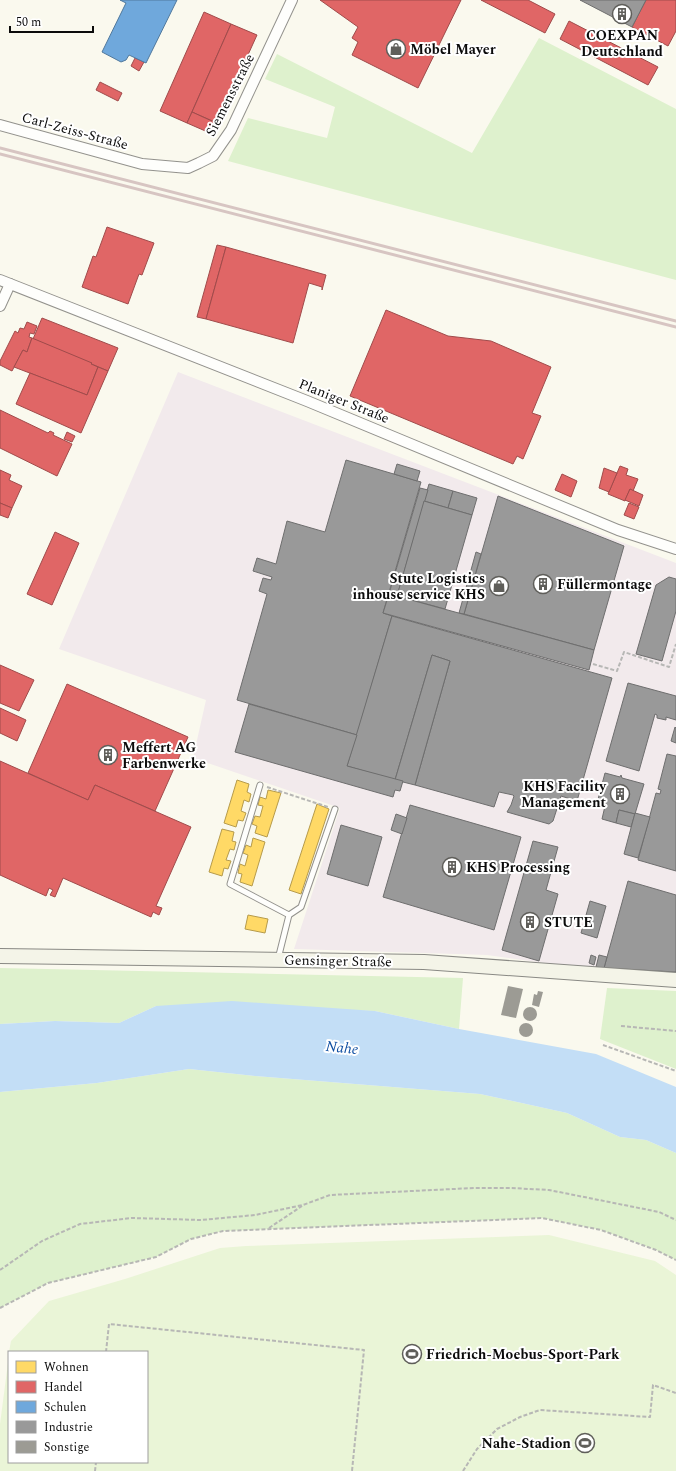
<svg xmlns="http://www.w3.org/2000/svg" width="676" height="1471" font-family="Spectral,serif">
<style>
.industrial{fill:#f2eaec}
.green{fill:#def1cd}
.pitch{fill:#eaf5d7}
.water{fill:#c3def6}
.homes{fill:#ffd966;stroke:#b69b4b}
.shops{fill:#e06666;stroke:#a04b4b}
.schools{fill:#6fa8dc;stroke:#51799d}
.industry{fill:#999;stroke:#6e6e6e}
.building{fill:#9c9b94}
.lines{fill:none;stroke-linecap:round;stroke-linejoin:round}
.lane-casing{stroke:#93928d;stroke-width:7}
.street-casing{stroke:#93928d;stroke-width:12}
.secondary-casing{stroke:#898984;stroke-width:16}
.path{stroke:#b7b7b5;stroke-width:2;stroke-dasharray:4 2;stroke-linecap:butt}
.lane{stroke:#fefefc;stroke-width:5}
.street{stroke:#fefefc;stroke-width:10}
.secondary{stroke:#f4f4e8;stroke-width:14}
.rail{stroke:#d7c5c2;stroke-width:3}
.labels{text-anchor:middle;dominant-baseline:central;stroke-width:4;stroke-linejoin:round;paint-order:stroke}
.poi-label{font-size:14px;font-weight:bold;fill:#0b0b0b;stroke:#fff;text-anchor:start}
.street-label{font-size:14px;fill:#0b0b0b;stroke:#fff}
.water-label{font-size:15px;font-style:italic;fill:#104fa2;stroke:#fff}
</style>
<rect width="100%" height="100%" fill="#faf9ee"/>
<polygon class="industrial" points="178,372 676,563 676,975 581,968 487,955 294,949 340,808 193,758 206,700 59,649"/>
<g class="green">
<polygon points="539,38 676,109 676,280 228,161 248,118 327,138 335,107 265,79 277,54 472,153"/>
<polygon points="0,968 463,978 459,1029 375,1011 156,1006 119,1023 55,1021 0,1024"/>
<polygon points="607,988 676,991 676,1069 600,1039"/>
<polygon points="189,1069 255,1076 480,1094 567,1113 620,1137 646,1140 676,1153 676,1260 656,1250 601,1230 542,1218 223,1231 191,1239 156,1257 48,1283 0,1308 0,1092 97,1083"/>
</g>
<polygon class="pitch" points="549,1235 655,1261 676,1275 676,1471 0,1471 0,1424 9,1355 9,1462 147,1462 147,1352 9,1352 11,1341 49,1301 125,1279 220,1248 246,1246"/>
<polygon class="water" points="232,1001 375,1011 459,1029 596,1054 676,1087 676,1153 646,1140 620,1137 567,1113 480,1094 255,1076 189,1069 97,1083 0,1092 0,1024 55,1021 119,1023 156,1006"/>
<g class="homes">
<polygon points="237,780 249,784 247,792 251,794 249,802 244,800 241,811 246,813 243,821 238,820 236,827 224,823"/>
<polygon points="268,790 281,793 267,837 255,833 257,826 252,824 255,816 260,817 263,806 258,805 260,797 266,799"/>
<polygon points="317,804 329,809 301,894 289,890"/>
<polygon points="222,829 234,832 232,841 236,842 234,850 230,849 226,860 231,861 228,869 224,868 222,876 209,872"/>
<polygon points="253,838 265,842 252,886 240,882 242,874 238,873 240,864 245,866 248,855 243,853 246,845 251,847"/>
<polygon points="248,915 268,919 265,933 245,929"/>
</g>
<g class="shops">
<polygon points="320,0 461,0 418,88 352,55 358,42 352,38 358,27"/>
<polygon points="481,0 528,0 555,14 545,33"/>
<polygon points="646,0 676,0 676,31 668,46 632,27"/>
<polygon points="204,12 231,24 187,123 160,111"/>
<polygon points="569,21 658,67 648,85 560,39"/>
<polygon points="231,24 257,35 217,123 192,112"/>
<polygon points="135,58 144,62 139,71 131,66"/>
<polygon points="100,82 122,93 118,101 96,90"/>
<polygon points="192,112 214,122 210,133 187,123"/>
<polygon points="107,227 154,243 142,275 139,274 128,304 82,287 93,256 96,257"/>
<polygon points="217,245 226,247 206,319 197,317"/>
<polygon points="226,247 326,275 322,290 322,287 309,283 293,343 206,319"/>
<polygon points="386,310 448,336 491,341 551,367 532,413 541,416 523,459 517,456 513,464 350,396"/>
<polygon points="42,318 118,348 108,371 33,339"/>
<polygon points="27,322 37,326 34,334 30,333 29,337 32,338 27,352 23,350 12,371 0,365 0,361 15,331 18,333 20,328 24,329"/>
<polygon points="32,338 92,363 91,364 98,367 87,395 14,367 23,350 27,352"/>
<polygon points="98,367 108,371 81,433 16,404 30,373 87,395"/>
<polygon points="0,410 48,433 50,431 54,433 53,435 72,444 57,476 0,448"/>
<polygon points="67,432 75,436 72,442 64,439"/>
<polygon points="620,466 628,469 626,475 638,479 633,491 630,489 625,501 608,494"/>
<polygon points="604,468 617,473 609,492 599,488"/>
<polygon points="0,470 11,475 9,480 22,486 12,508 0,503"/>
<polygon points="562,474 577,481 571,497 555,490"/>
<polygon points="630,489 643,495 639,506 625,500"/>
<polygon points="0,503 12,508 8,518 0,515"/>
<polygon points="629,503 639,507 634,519 624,515"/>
<polygon points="55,532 79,543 52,605 27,594"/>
<polygon points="0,665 34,680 19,711 0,703"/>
<polygon points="67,684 188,737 155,811 95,785 88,800 28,773"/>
<polygon points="0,708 26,720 17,741 0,733"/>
<polygon points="0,761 88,800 95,785 191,827 156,906 162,908 159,915 153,912 151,917 63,878 55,897 50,895 53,890 49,888 46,896 0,875"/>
</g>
<polygon class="schools" points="120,0 177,0 146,63 129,55 126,60 121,62 102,52 126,3"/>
<g class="industry">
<polygon points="580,0 646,0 632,27"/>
<polygon points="346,460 421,482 383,613 392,616 357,735 237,700 267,594 259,591 263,578 271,580 272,577 253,571 257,558 276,564 287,521 325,532"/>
<polygon points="397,464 420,471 417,481 394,474"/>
<polygon points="429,484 453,491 448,508 424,501"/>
<polygon points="420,488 428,490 397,596 389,594"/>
<polygon points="453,491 477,498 472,515 448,508"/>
<polygon points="498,496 624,546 594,650 464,614"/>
<polygon points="424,501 472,515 445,609 397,596"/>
<polygon points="476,552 481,554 464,614 459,613"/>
<polygon points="669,577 676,579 676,611 662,661 636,654 656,585"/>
<polygon points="389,594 594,650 589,670 383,613"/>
<polygon points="392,616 612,678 577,801 561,796 553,821 549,824 507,812 511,805 514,796 513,795 499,792 494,807 415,785 450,661 432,655 395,780 347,766"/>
<polygon points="432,655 450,661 415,785 395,780"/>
<polygon points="628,683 676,696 676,720 666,717 666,720 657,718 657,715 655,714 639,771 606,761"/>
<polygon points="249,704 357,735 347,766 403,781 400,791 395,790 393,797 235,752"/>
<polygon points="675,727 676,728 676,743 671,741"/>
<polygon points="667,754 676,756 676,871 638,860 656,793 660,794 661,790 658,789"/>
<polygon points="605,773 620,777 621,775 622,778 644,784 635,814 619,810 616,823 602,819 605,806 597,803"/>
<polygon points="410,805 521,837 494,930 383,897"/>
<polygon points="619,810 635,814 631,827 616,823"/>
<polygon points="635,813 650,817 638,858 624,854"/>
<polygon points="396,814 407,818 402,834 391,830"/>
<polygon points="341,825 382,837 368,886 327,874"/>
<polygon points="533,841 558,847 546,890 558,894 539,961 502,950"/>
<polygon points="628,881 676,895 676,972 604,968"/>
<polygon points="590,901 606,906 597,938 581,933"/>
<polygon points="591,955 596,957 594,965 589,963"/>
<polygon points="599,955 607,957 604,968 596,967"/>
</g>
<g class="building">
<polygon points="508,986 523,989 516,1018 501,1015"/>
<polygon points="538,991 543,992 539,1007 532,1005 534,994 537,995"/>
<circle cx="530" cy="1014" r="7"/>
<circle cx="526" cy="1030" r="7"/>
</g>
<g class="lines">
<g class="lane-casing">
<g id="lane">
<polyline points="260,785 230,884 289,915"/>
<polyline points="278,959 289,915 301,907 335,809"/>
</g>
</g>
<g class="street-casing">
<g id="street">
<polyline points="0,125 142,164 188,168 199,163 213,156 231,130 292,0"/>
<polyline points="0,280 307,401 618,530 676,549"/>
<polyline points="0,306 10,284"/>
</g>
</g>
<g class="secondary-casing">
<polyline id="secondary" points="0,956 424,962 676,980"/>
</g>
<g class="path">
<polyline points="593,664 617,671 624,652 669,667 676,644"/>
<polyline points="267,787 328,807"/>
<polyline points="621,1026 676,1031"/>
<polyline points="603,1045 676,1071"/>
<polyline points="269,1228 302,1206"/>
<polyline points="0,1270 42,1241 80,1224 132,1218 201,1220 255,1215 303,1205 330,1195 474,1188 511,1188 549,1190 659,1212 676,1220"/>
<polyline points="0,1308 48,1283 156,1257 191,1239 223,1231 542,1218 601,1230 656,1250 676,1260"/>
<polyline points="106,1352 109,1324 364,1350 352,1471"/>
<polyline points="95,1471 96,1462"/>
<polyline points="463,1471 477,1449 497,1429 520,1417 540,1410 650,1417 653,1385 676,1393"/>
</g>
<use href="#lane" class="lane"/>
<use href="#street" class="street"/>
<use href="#secondary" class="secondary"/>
<g class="rail">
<polyline points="0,148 676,321"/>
<polyline points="0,154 676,327"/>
</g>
</g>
<defs>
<g id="building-ring" transform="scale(1)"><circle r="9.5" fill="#fff" stroke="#5f5e5a" stroke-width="1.5"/><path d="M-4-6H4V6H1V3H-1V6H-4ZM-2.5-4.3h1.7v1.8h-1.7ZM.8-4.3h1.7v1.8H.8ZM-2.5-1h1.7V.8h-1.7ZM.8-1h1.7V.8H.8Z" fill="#5f5e5a"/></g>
<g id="shop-ring" transform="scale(1)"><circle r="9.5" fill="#fff" stroke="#5f5e5a" stroke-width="1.5"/><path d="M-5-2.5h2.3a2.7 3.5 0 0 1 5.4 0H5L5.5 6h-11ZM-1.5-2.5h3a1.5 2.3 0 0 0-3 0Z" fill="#5f5e5a"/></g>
<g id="stadium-ring" transform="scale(1)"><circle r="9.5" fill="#fff" stroke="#5f5e5a" stroke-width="1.5"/><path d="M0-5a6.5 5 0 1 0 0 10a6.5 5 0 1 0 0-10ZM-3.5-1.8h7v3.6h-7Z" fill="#5f5e5a"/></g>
</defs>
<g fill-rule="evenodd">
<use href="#building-ring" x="622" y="14"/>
<use href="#shop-ring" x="396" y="49"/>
<use href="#building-ring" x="543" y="584"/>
<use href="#shop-ring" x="499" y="586"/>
<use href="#building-ring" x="108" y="755"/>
<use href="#building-ring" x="620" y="794"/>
<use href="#building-ring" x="452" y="867"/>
<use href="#building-ring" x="530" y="922"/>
<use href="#stadium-ring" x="412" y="1354"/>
<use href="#stadium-ring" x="585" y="1443"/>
</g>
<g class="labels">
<g class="poi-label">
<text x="622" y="35" text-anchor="middle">COEXPAN<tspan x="622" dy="16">Deutschland</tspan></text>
<text x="410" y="49">Möbel Mayer</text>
<text x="485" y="578" text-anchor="end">Stute Logistics<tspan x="485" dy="16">inhouse service KHS</tspan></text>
<text x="557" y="584">Füllermontage</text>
<text x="122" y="747">Meffert AG<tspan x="122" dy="16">Farbenwerke</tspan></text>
<text x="606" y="786" text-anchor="end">KHS Facility<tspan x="606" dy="16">Management</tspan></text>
<text x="466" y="867">KHS Processing</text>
<text x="544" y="922">STUTE</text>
<text x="426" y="1354">Friedrich-Moebus-Sport-Park</text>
<text x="571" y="1443" text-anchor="end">Nahe-Stadion</text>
</g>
<g class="street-label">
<text transform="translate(230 95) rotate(-63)">Siemensstraße</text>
<text transform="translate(75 131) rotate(15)">Carl-Zeiss-Straße</text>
<text transform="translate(344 401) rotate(22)">Planiger Straße</text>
<text transform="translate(338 961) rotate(1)">Gensinger Straße</text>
</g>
<g class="water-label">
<text transform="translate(342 1048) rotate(6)">Nahe</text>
</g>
</g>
<rect x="8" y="1351" width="140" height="112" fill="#ffffff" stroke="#9d9d9d"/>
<rect x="16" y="1361" width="20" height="12" fill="#ffd966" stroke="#9d9d9d"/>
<text x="44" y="1371" font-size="12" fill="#0b0b0b">Wohnen</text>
<rect x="16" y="1381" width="20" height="12" fill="#e06666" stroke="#9d9d9d"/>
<text x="44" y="1391" font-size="12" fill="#0b0b0b">Handel</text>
<rect x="16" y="1401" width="20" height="12" fill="#6fa8dc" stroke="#9d9d9d"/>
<text x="44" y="1411" font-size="12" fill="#0b0b0b">Schulen</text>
<rect x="16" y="1421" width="20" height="12" fill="#999999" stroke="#9d9d9d"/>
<text x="44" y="1431" font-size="12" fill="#0b0b0b">Industrie</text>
<rect x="16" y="1441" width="20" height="12" fill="#9c9b94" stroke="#9d9d9d"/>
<text x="44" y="1451" font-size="12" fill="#0b0b0b">Sonstige</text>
<path d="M10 26v6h83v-6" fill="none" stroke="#0b0b0b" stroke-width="2"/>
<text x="16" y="26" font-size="12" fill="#0b0b0b" stroke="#ffffff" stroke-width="3" paint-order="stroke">50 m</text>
</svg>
